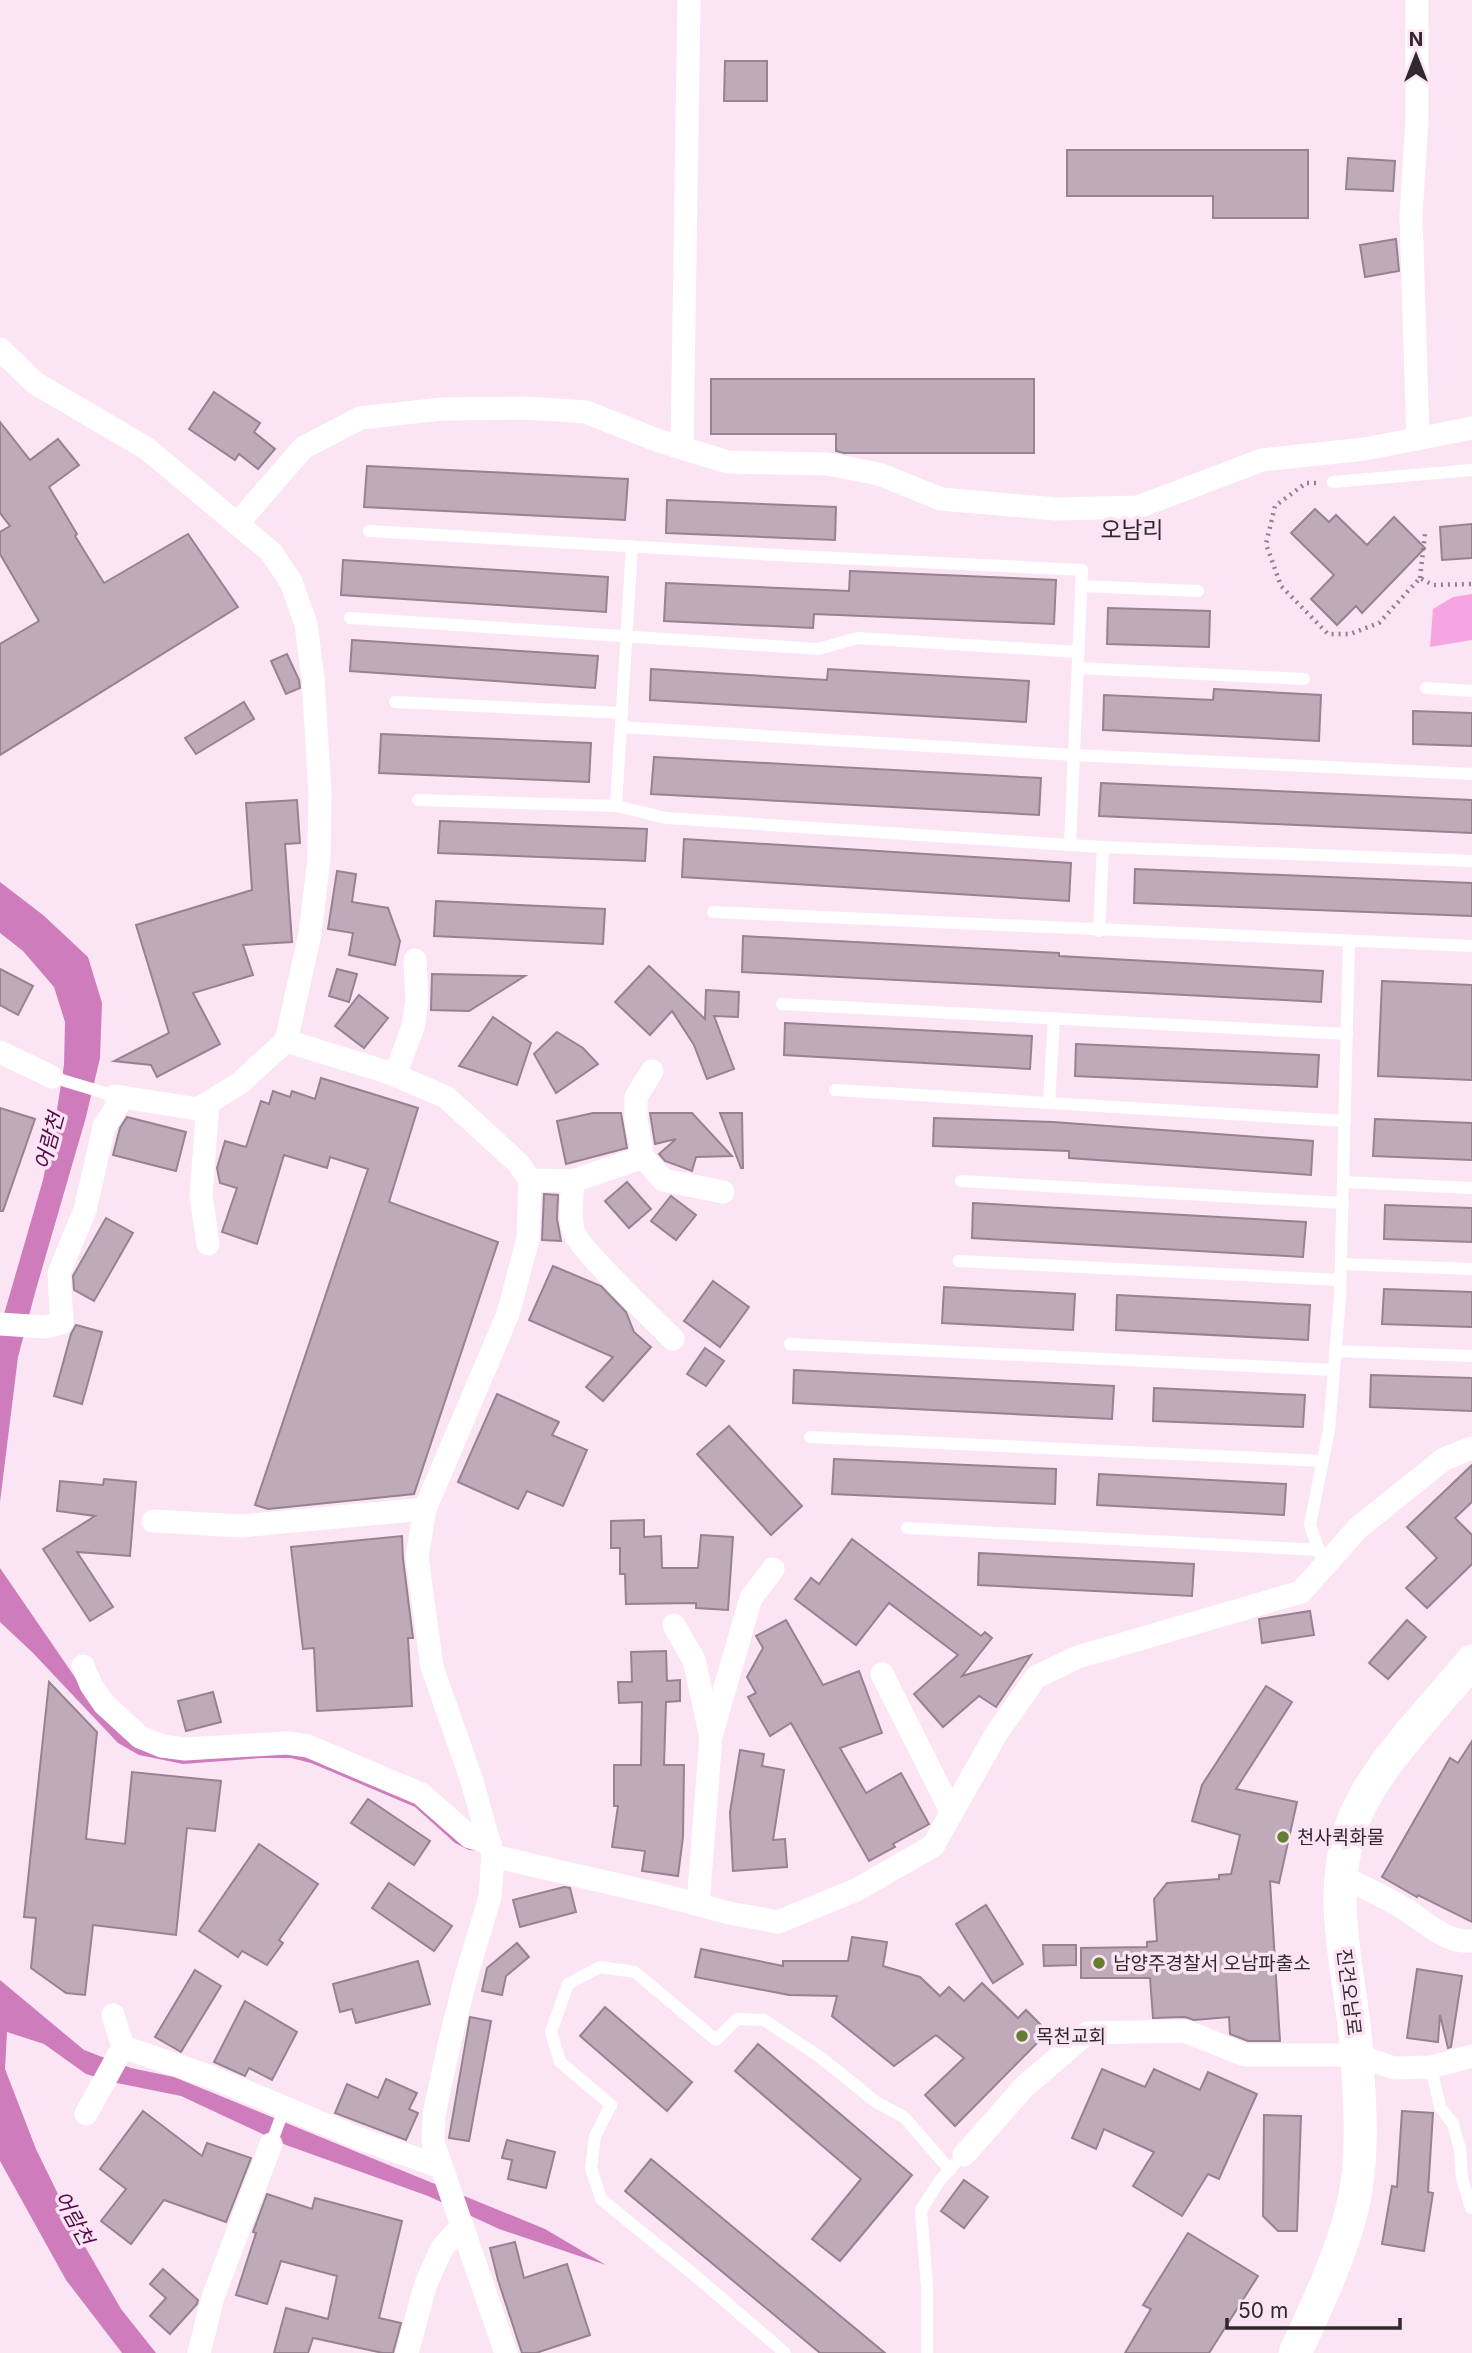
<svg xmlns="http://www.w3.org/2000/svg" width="1472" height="2353" font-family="Inter,'Noto Sans KR',sans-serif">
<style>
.green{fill:#f4a5e2}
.water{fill:#ce7cbc}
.building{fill:#bfaaba;stroke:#968291;stroke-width:2}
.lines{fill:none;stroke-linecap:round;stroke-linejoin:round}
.path{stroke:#90818c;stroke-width:4.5;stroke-dasharray:2 5;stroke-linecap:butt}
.lane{stroke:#fff;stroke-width:12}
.street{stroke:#fff;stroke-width:23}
.secondary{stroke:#fff;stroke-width:33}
.poi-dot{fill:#647e31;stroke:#fbe5f5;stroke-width:2.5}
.labels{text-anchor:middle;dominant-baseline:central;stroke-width:7;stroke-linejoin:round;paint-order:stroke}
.poi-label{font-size:19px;fill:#31282e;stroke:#fbe5f5;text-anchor:start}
.street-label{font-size:19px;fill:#31282e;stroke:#fbe5f5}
.water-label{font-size:21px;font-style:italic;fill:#540a4a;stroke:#fbe5f5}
.quarter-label{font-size:23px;fill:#31282e;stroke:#fbe5f5}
</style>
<rect width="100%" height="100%" fill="#fbe5f5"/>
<polygon class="green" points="1472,594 1472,640 1430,647 1433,609 1453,597"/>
<g class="water">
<polygon points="0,882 43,915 88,957 102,1003 100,1058 86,1117 35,1293 18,1357 0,1502 0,1328 43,1180 56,1116 64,1065 65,1022 54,987 23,951 0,933"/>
<polygon points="0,1568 81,1686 124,1735 303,1752 401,1788 483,1851 469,1850 455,1843 415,1807 311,1763 291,1758 262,1758 183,1764 139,1755 118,1743 33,1653 0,1622"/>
<polygon points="0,1980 84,2050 131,2068 174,2077 545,2229 606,2265 499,2229 428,2196 286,2145 181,2096 117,2083 86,2074 44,2044 7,2032 5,2069 36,2149 76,2231 121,2309 156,2353 122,2353 66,2280 0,2161"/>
</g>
<g class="building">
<polygon points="725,61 767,61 767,101 724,101"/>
<polygon points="1067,150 1308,150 1308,218 1213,218 1213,196 1067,196"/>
<polygon points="1348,158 1395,161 1393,191 1346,189"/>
<polygon points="1396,239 1399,271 1365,277 1360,245"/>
<polygon points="711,379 1034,379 1034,453 844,453 836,451 836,434 711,434"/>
<polygon points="214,392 260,423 254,432 275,449 258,469 239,454 235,460 189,429"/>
<polygon points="0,422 30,460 58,439 79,465 49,487 77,534 75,536 104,583 188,534 238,607 0,755 0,644 39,621 0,554 0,532 10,526 0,513"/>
<polygon points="367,466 628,479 625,520 364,507"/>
<polygon points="667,500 836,507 835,540 666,533"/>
<polygon points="1315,509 1329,522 1336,515 1367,545 1394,517 1425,548 1362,613 1356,606 1337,625 1311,599 1334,575 1291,533"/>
<polygon points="1472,524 1472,558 1442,560 1440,527"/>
<polygon points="343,560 608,577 606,612 341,595"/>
<polygon points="850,571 1056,580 1054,624 814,614 813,628 664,621 666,583 849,591"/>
<polygon points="1108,608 1210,611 1209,647 1107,644"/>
<polygon points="352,640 598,656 595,688 350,671"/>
<polygon points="287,654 299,680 300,688 286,694 271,661"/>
<polygon points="651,669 827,680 828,669 1029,681 1026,722 650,700"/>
<polygon points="1214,689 1321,695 1319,741 1103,730 1104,695 1213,700"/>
<polygon points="244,702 254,719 196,754 185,738"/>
<polygon points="1413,711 1472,713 1472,746 1413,744"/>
<polygon points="381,734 591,743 589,782 379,773"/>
<polygon points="654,757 1041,778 1039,815 651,794"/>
<polygon points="1101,783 1472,800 1472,833 1099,816"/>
<polygon points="297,800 300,843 285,844 292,942 243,945 253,975 193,993 220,1044 157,1077 151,1065 114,1061 169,1033 136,925 252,890 246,803"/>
<polygon points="440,821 647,829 645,861 438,853"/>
<polygon points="684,839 1071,863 1069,901 682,877"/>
<polygon points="1135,869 1472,883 1472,916 1134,903"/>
<polygon points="337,871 356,874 352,902 388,908 400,941 395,965 349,955 353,933 328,929"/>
<polygon points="436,901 605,909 603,944 434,936"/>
<polygon points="743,936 1059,953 1059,956 1323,971 1321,1002 742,972"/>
<polygon points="649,966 705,1019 706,990 739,992 738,1017 714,1016 734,1069 707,1079 694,1045 672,1011 650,1035 615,1002"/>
<polygon points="0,969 33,986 18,1015 0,1005"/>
<polygon points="337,969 357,974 349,1002 329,996"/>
<polygon points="432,974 525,976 469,1011 431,1010"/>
<polygon points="1382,981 1472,985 1472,1080 1378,1076"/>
<polygon points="359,995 388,1018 364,1048 335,1026"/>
<polygon points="493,1017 531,1043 517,1085 459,1066"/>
<polygon points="785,1023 1032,1036 1030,1069 784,1055"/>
<polygon points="557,1032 583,1048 598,1064 556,1093 534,1054"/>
<polygon points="1076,1044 1319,1055 1317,1087 1075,1076"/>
<polygon points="321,1078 418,1108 389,1202 498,1242 414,1494 268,1509 255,1505 368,1169 330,1157 327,1168 284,1155 257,1244 222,1232 237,1188 220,1183 217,1168 225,1141 246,1147 261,1101 269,1104 273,1091 290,1097 292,1091 315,1099"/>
<polygon points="0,1108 35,1119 3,1211 0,1211"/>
<polygon points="593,1113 621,1113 627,1148 566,1164 557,1121"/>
<polygon points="650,1113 692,1113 732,1156 696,1157 692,1171 665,1161 659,1154 676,1139 655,1144"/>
<polygon points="720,1113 742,1113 743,1168 741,1168"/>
<polygon points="127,1117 186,1132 176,1171 113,1155 120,1128"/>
<polygon points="934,1118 1053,1122 1313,1141 1311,1175 1069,1158 1069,1151 933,1146"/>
<polygon points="1375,1119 1472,1123 1472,1160 1373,1156"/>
<polygon points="627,1182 651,1209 629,1228 605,1201"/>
<polygon points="544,1194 558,1195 557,1219 561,1241 542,1240"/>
<polygon points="671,1196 696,1215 676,1240 651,1221"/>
<polygon points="973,1203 1306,1222 1303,1257 972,1238"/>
<polygon points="1385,1205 1472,1208 1472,1242 1384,1239"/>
<polygon points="106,1218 133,1233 94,1301 74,1290 73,1276"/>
<polygon points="553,1266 601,1286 626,1312 634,1332 651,1347 603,1401 586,1387 613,1357 529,1320"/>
<polygon points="713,1281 749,1307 720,1347 684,1321"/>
<polygon points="944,1287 1075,1294 1073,1330 942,1323"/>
<polygon points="1384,1289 1472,1292 1472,1327 1382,1324"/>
<polygon points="1117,1295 1310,1305 1308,1340 1116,1330"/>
<polygon points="76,1325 102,1332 82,1404 54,1396 71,1334"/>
<polygon points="705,1348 724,1361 706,1386 687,1374"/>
<polygon points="794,1370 1114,1386 1112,1419 793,1403"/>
<polygon points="1371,1375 1472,1378 1472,1411 1370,1407"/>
<polygon points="1154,1388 1305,1395 1303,1427 1153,1421"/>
<polygon points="497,1394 559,1422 552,1435 587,1450 563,1506 527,1491 518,1509 458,1482"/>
<polygon points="729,1426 802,1506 771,1535 697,1454"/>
<polygon points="834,1459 1056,1469 1055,1504 832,1494"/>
<polygon points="1472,1465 1472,1502 1455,1518 1472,1535 1472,1564 1427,1608 1406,1588 1437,1558 1407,1527"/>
<polygon points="1099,1474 1286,1484 1284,1515 1097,1505"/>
<polygon points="104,1479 136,1482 130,1556 77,1552 113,1607 90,1621 43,1549 95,1516 57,1511 60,1481 103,1485"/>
<polygon points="644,1520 644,1537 661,1536 662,1568 698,1568 701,1535 733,1537 728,1610 696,1608 696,1603 626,1604 625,1574 620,1574 620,1548 611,1548 611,1521"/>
<polygon points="402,1536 403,1559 413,1638 408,1638 412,1706 317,1711 314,1648 303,1649 291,1547"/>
<polygon points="852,1539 981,1636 985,1632 992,1638 962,1676 1031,1655 996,1707 979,1696 943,1727 914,1694 958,1655 889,1603 856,1645 795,1599 811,1578 819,1584"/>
<polygon points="979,1553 1194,1564 1192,1596 978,1585"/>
<polygon points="1310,1611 1314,1635 1262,1643 1259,1619"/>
<polygon points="786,1620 823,1685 859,1671 882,1733 840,1748 866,1793 901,1773 929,1824 893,1844 895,1847 869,1861 791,1723 770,1736 748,1697 756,1693 747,1677 763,1648 756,1636"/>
<polygon points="1407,1620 1426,1637 1388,1679 1369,1663"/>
<polygon points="666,1651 667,1681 680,1680 680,1701 666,1702 664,1765 684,1765 683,1837 678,1876 642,1871 645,1851 612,1847 618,1806 614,1806 614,1765 641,1765 642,1702 619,1703 618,1682 632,1682 631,1652"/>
<polygon points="49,1682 97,1732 86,1839 125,1844 132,1772 221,1781 215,1831 187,1828 176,1935 93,1925 85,1995 66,1993 31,1968 36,1918 24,1917"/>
<polygon points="1266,1686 1292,1702 1236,1789 1297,1802 1279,1883 1270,1881 1280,2041 1248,2041 1230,2034 1229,2017 1194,2020 1185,2017 1153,2018 1150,1978 1081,1978 1081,1948 1147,1947 1147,1942 1157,1941 1154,1899 1167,1883 1219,1879 1219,1875 1231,1874 1240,1835 1192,1821 1202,1785"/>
<polygon points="213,1692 221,1722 186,1731 178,1701"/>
<polygon points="1472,1741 1472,1922 1418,1895 1417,1897 1382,1877 1450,1758 1458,1763"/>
<polygon points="740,1750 764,1754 762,1766 784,1770 773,1840 785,1839 787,1867 733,1871 730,1812"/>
<polygon points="368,1799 430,1841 414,1865 351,1823"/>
<polygon points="259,1844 318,1884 279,1940 283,1943 267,1965 242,1951 238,1957 199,1931"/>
<polygon points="389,1883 452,1926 434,1951 372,1908"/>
<polygon points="564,1887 570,1888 576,1912 520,1927 513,1900"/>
<polygon points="986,1905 1023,1964 993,1983 956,1924"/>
<polygon points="852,1937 887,1942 883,1966 920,1977 940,1996 949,1987 964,2001 982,1983 1018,2018 1026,2010 1048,2032 955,2126 925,2095 964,2058 936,2035 894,2066 832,2016 837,1996 789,1995 695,1977 701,1949 783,1966 783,1961 848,1961"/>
<polygon points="517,1943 529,1957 506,1976 502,1995 482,1991 487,1968"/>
<polygon points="1043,1945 1076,1945 1076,1965 1044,1966"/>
<polygon points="418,1961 430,2004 356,2023 352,2009 340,2012 333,1984"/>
<polygon points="1417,1969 1462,1976 1451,2047 1448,2048 1440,2015 1438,2042 1407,2038"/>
<polygon points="195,1970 221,1986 181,2052 155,2037"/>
<polygon points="245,2001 297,2032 272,2080 249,2068 245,2076 214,2062"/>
<polygon points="605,2007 692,2082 667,2111 580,2036"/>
<polygon points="470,2017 491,2021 469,2141 449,2138"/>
<polygon points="758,2044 912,2175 840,2261 812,2239 861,2179 735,2071"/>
<polygon points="1102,2069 1145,2087 1154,2069 1200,2090 1208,2072 1257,2094 1219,2179 1208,2174 1182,2216 1133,2186 1154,2152 1104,2129 1096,2149 1072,2138"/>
<polygon points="386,2079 417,2093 409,2109 418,2113 406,2140 335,2113 347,2084 378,2098"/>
<polygon points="143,2111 202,2156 207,2143 251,2158 226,2222 164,2200 131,2244 101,2221 126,2189 100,2169"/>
<polygon points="1402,2111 1433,2113 1428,2192 1433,2193 1424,2251 1382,2244 1392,2186 1397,2187"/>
<polygon points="1264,2115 1301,2116 1297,2231 1278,2231 1263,2216"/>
<polygon points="507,2140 555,2152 546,2188 508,2179 512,2160 502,2158"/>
<polygon points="651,2159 885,2353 820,2353 625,2191"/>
<polygon points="964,2180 988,2197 964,2228 941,2211"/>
<polygon points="267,2194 312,2209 315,2198 402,2221 379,2318 401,2323 393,2353 383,2353 313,2338 308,2353 274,2353 286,2308 328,2319 337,2276 281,2261 267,2304 236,2295 256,2233 253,2232"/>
<polygon points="1188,2233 1258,2276 1209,2353 1125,2353 1151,2309 1143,2305"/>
<polygon points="515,2242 524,2278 567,2264 590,2335 536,2353 522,2353 498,2280 490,2248"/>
<polygon points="163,2269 198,2300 197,2304 170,2334 150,2316 166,2298 150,2284"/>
</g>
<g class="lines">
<g class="path">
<polyline points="1316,483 1306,483 1275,506 1266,544 1281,586 1328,634 1350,634 1379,623 1420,578 1433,585 1472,584"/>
<polyline points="1420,578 1425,534"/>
</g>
<g class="lane">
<polyline points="1333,482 1472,470"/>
<polyline points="369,531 776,555 1082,570 1070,845 1103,847 1099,931"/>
<polyline points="1081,586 1198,591"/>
<polyline points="350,618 818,649 858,638 1078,652"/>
<polyline points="1078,668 1304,679"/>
<polyline points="1426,688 1472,691"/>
<polyline points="395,702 622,713"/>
<polyline points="621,727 1074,755 1472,774"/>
<polyline points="418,800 616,806 666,818 1070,845"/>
<polyline points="616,806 632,546"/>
<polyline points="1103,847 1472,861"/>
<polyline points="713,912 1472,946"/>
<polyline points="782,1004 1347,1034"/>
<polyline points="52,1077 115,1096"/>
<polyline points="835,1090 1345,1121"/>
<polyline points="1049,1103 1054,1018"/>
<polyline points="961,1181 1343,1203"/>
<polyline points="1343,1182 1472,1188"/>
<polyline points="959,1261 1340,1280"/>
<polyline points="1341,1264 1472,1269"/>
<polyline points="790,1344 1334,1370"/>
<polyline points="1335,1351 1472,1356"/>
<polyline points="810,1437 1323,1461"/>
<polyline points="907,1528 1319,1550"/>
<polyline points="1324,1565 1310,1525 1329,1430 1340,1297 1349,942"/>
<polyline points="1431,2067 1440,2107 1453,2124 1460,2149 1462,2178 1471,2208"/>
<polyline points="271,2144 284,2109"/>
<polyline points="785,2353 698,2278 601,2199 591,2168 595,2136 611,2105 560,2062 551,2032 568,1984 600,1967 635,1972 716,2040 737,2019 764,2020 820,2057 876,2102 904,2117 950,2170"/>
<polyline points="927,2353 927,2287 921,2210 940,2180 954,2165"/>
</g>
<g class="street">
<polyline points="1417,0 1417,119 1411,216 1418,439"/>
<polyline points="0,349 35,383 146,448 271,552 291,582 306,624 313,679 320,792 319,859 310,934 286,1041 240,1083 198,1109 115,1096"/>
<polyline points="682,448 689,0"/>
<polyline points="238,523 303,448 360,418 442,409 525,408 586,412 659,441 728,462 827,464 879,474 941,499 1055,509 1138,507 1262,460 1365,449 1472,428"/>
<polyline points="286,1041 387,1072 446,1097 518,1163 530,1180 528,1239 508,1314 425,1509 417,1557 432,1667 471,1778 493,1856 490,1897 466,1977 450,2041 434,2114 433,2142 506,2353"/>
<polyline points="0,1052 52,1077"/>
<polyline points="395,1075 413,1027 417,1001 415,960"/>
<polyline points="208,1103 201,1195 208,1244"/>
<polyline points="643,1158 636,1120 636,1097 652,1071"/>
<polyline points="530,1180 573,1181 643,1157 663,1180 723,1192"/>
<path d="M573 1181C572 1197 569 1214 573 1230 578 1248 655 1321 673 1339"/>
<polyline points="0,1324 45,1327 62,1323 59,1273 85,1210 104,1127 123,1097"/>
<polyline points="153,1521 241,1526 425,1509"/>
<polyline points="674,1625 694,1660 710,1733"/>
<polyline points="83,1666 91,1685 104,1704 140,1737 162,1746 185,1749 287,1743 308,1746 421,1794 470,1837 490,1843"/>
<polyline points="882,1674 952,1813"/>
<polyline points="493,1856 666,1896 729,1913 778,1922 856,1890 933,1846 996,1734 1036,1677 1078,1657 1301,1592 1358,1528 1444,1459 1472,1448"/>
<path d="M1341 1876C1360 1886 1381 1895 1400 1906 1421 1918 1445 1944 1472 1941"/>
<polyline points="698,1905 711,1736 751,1598 773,1569"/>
<polyline points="113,2015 123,2047 211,2077 358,2138 441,2167"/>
<polyline points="86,2114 123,2047"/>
<polyline points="964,2155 1024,2087 1087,2033 1185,2031 1245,2055 1357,2055 1394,2068 1431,2067 1472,2056"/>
<polyline points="199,2353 213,2297 271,2144"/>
<polyline points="407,2353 425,2286 442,2248 461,2227"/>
</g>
<path class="secondary" d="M1295 2353C1316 2308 1342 2253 1353 2205 1364 2158 1360 2106 1357 2058 1353 1979 1325 1906 1351 1827 1370 1770 1434 1708 1472 1661"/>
</g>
<g class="poi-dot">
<circle cx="1283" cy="1837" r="7"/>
<circle cx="1099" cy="1963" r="7"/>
<circle cx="1022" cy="2036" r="7"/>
</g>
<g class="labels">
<g class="poi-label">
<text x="1297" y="1837">천사퀵화물</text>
<text x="1113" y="1963">남양주경찰서 오남파출소</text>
<text x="1036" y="2036">목천교회</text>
</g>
<g class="street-label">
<text transform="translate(1349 1992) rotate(83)">진건오남로</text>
</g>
<g class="water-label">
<text transform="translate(49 1141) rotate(-75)">어람천</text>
<text transform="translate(74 2218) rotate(61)">어람천</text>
</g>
<g class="quarter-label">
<text x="1132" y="530">오남리</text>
</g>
</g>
<g transform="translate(1416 56)" stroke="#fbe5f5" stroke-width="5" paint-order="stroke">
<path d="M0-5L12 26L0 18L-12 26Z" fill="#31282e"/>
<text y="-10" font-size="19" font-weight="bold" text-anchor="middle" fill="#31282e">N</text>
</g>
<path d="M1227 2318v10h173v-10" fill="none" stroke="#31282e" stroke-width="3.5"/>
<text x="1238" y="2318" font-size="21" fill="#31282e" stroke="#fbe5f5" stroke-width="5" paint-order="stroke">50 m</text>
</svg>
